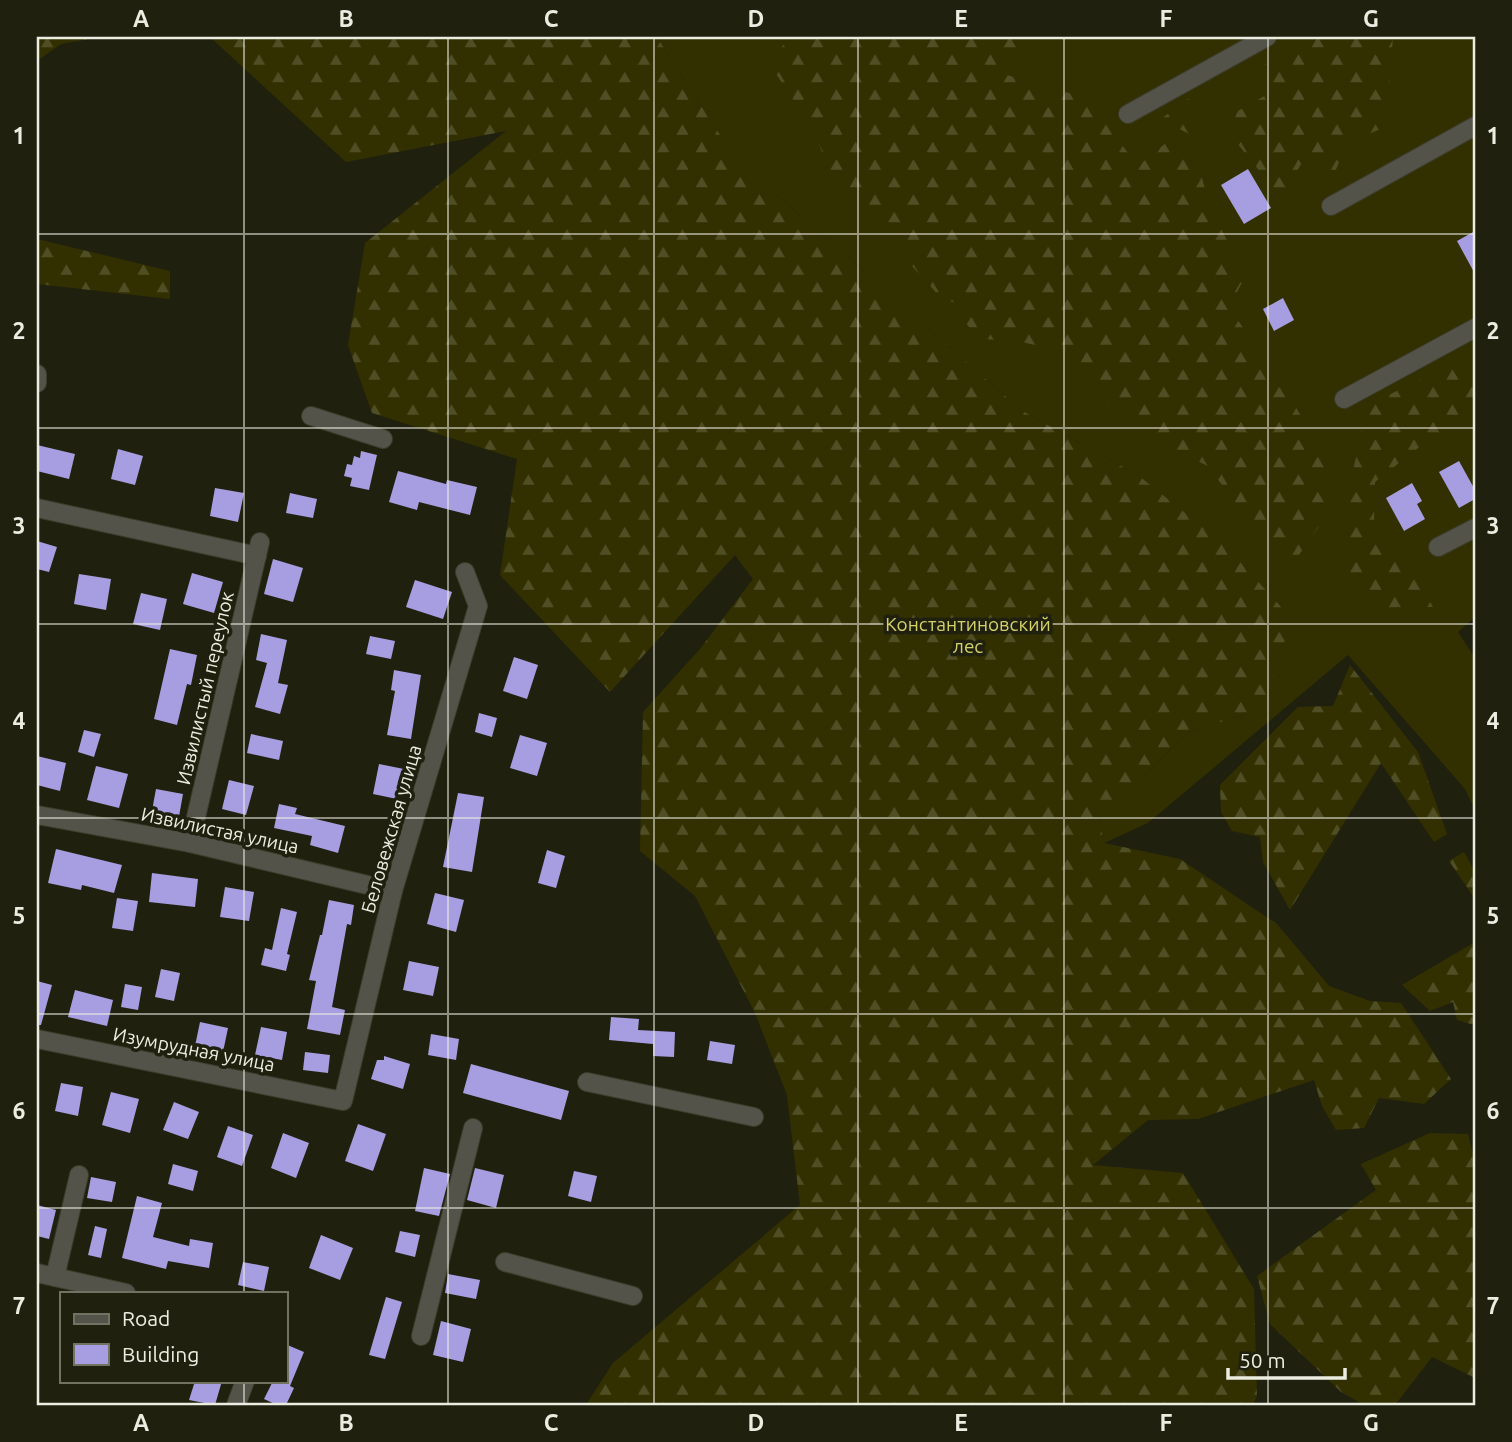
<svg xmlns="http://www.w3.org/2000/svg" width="1512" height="1442" font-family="Ubuntu,sans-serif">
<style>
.grass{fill:#323000}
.forest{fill:url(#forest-firs)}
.building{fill:#a69ee0}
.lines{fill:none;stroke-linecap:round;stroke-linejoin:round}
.minor-casing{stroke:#3d3d2c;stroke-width:20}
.minor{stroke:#53534a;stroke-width:18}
.grid{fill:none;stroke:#ecede1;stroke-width:2;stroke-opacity:0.55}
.labels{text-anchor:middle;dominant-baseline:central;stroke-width:7;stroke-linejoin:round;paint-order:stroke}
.park-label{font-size:19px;fill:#d3d16c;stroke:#20200e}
.street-label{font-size:19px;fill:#ecede1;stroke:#20200e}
.neatline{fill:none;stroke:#ecede1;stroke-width:2.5}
.grid-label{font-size:23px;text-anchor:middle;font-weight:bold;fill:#ecede1}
</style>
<defs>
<pattern id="forest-firs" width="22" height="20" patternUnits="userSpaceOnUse" patternTransform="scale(1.75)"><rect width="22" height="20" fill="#323000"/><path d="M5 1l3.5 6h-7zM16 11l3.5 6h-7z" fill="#504e25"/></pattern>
</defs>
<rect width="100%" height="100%" fill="#20200e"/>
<polygon class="grass" points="657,37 1475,37 1475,617 1458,632 1475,658 1475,810 1465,789 1348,655 1148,823 1104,843 1099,818 1189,732 1263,709 1139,476 1021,410 735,158"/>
<g class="forest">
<polygon points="37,37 100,37 61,44 37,61"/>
<polygon points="210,37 657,37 735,158 1021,410 1139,476 1224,544 1292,619 1263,709 1189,732 1099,818 1104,843 1180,859 1277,924 1329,986 1370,1001 1401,1003 1451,1079 1424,1104 1379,1098 1364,1128 1336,1130 1322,1106 1314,1080 1198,1119 1148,1120 1093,1165 1183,1173 1254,1289 1257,1396 1253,1405 586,1405 613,1363 800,1205 787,1095 755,1013 695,896 640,851 643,712 700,649 753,579 735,555 610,692 500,575 517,459 372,413 348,345 365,243 506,131 346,162"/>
<polygon points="824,37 1026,37 1007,75 1086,98 1138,166 1167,142 1199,167 1209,204 1245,277 1229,307 1288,394 1328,462 1324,519 1292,565 1239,508 1208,466 1163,445 1108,407 1064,352 1018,341 982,339 966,324 970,307 942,299 902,255 910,232 866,219 836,185 811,126 770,65 784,44 796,53 810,40"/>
<polygon points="1296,37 1393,37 1386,127 1348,142 1334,174 1303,161 1281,198 1233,138 1236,112 1268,94 1265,64 1287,56"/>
<polygon points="1196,93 1185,118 1206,122 1219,150 1161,119"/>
<polygon points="37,239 170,271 170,299 37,284"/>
<polygon points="1446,366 1475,379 1475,415 1432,437 1375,482 1374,524 1402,554 1433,607 1367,608 1344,572 1350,485 1367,406"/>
<polygon points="1350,665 1418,752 1447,834 1434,842 1381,763 1290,910 1263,862 1260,837 1232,831 1221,812 1220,785 1298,707 1333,706"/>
<polygon points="1464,852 1475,872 1475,899 1449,861"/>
<polygon points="1475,942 1475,1023 1471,1024 1457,1020 1453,1002 1430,1011 1402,985"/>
<polygon points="1430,1133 1468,1134 1475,1162 1475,1378 1432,1357 1395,1405 1364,1405 1341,1392 1270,1324 1257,1276 1376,1190 1361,1164"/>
</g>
<g class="building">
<polygon points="1248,169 1271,208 1244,224 1221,185"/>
<polygon points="1475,231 1475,274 1457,241"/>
<polygon points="1283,298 1294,320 1274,331 1263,309"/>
<polygon points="37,445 75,454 69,479 37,471"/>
<polygon points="118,449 143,456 135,485 111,479"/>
<polygon points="361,451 377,455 369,490 350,486 352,478 344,476 347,464 352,465 354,456 360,458"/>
<polygon points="1459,461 1475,490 1475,499 1459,508 1439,472"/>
<polygon points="398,471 446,484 447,480 477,487 470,515 419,502 417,510 389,502"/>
<polygon points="1412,483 1422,501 1417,504 1425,519 1404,531 1386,498"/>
<polygon points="215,488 244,493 238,522 210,516"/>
<polygon points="290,493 317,499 313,518 286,513"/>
<polygon points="37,541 57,547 49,572 37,569"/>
<polygon points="273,559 303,568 293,602 264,594"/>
<polygon points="192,573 223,582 214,613 183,604"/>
<polygon points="79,574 111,579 106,610 74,604"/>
<polygon points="415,580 452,592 443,619 406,607"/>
<polygon points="141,593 167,599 160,630 133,624"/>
<polygon points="261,634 287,640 278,683 288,685 280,714 255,707 267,663 256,660"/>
<polygon points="370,636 395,641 391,659 366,654"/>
<polygon points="170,649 197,655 191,685 187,684 177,725 154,719"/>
<polygon points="514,657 538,665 527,699 503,691"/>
<polygon points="394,670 421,675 411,739 387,735 395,691 391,690"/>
<polygon points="479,713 497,718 492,737 475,732"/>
<polygon points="84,730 101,734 94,757 78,752"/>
<polygon points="251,734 283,741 279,760 247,753"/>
<polygon points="520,735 547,743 537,776 510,768"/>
<polygon points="37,756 66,763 60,791 37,785"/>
<polygon points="379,764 404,769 397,799 373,794"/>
<polygon points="96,766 128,774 119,808 87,800"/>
<polygon points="229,780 254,786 246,815 222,809"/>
<polygon points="156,789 183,794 178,822 151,816"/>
<polygon points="458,793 484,797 472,872 443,867"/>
<polygon points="279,804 297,808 295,814 345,826 338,853 310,845 312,836 274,828"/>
<polygon points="56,849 122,865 114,893 82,885 81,890 48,883"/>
<polygon points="547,850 565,856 556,888 538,883"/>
<polygon points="152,873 198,879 195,907 149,902"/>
<polygon points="225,887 254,892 249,921 220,917"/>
<polygon points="435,893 464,900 456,932 427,924"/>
<polygon points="117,898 138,901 133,931 112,928"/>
<polygon points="329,900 354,905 351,925 347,924 332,1007 345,1010 340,1035 307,1029 316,981 309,980 320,935 322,935"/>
<polygon points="281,908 297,912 287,954 290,955 286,971 261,965 265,948 272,950"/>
<polygon points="409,961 439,967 433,996 403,990"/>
<polygon points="161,969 180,973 174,1001 155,997"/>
<polygon points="37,981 52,985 41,1025 37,1025"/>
<polygon points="125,984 142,987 138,1010 121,1007"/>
<polygon points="75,990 113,1000 107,1026 68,1017"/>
<polygon points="611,1017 639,1019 638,1030 675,1032 674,1057 653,1056 653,1044 609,1040"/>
<polygon points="200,1022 228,1028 223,1052 195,1046"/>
<polygon points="261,1027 287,1032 282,1060 255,1055"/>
<polygon points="431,1034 459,1039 456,1060 428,1055"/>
<polygon points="710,1041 735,1045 732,1064 707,1060"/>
<polygon points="305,1052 330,1055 328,1073 303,1070"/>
<polygon points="384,1056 410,1064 403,1089 371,1079 377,1060 384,1060"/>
<polygon points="471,1064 569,1091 561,1120 463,1093"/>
<polygon points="61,1083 83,1087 78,1116 55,1111"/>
<polygon points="111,1092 139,1099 130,1133 102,1125"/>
<polygon points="174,1102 199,1112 188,1139 163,1130"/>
<polygon points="358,1124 386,1134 373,1171 345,1161"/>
<polygon points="228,1126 253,1135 242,1166 217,1157"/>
<polygon points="283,1133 309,1143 296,1178 271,1168"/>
<polygon points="173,1164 198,1171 193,1191 168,1184"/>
<polygon points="424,1168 450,1174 439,1216 415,1211"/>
<polygon points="475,1168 504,1175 496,1208 467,1200"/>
<polygon points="574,1171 597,1176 591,1202 568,1196"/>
<polygon points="91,1177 116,1182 112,1202 87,1198"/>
<polygon points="137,1196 162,1203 153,1237 189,1246 190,1239 213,1243 209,1268 168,1261 166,1269 122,1258"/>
<polygon points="37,1205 56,1210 49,1239 37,1236"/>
<polygon points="95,1226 107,1229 101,1258 88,1255"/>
<polygon points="400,1231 420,1235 415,1257 395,1252"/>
<polygon points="321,1235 353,1248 340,1280 309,1268"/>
<polygon points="243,1262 269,1267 264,1291 238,1285"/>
<polygon points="448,1274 480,1280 476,1299 445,1293"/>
<polygon points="386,1297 402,1302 385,1359 369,1355"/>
<polygon points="441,1321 471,1329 463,1362 433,1355"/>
<polygon points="285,1344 304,1352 290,1386 294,1388 286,1405 277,1405 264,1399 273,1381 285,1381"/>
<polygon points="195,1381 222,1381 215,1405 189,1400"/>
</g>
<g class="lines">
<g class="minor-casing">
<g id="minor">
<polyline points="1128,114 1267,37"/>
<polyline points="1331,206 1475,126"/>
<polyline points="37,374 37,383"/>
<polyline points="1344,399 1475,328"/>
<polyline points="311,416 383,439"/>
<polyline points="37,508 257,556"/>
<polyline points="1438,547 1475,528"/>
<polyline points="37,815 190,843 393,891"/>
<polyline points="190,843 260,542"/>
<polyline points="37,1039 343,1101 393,891 478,606 465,572"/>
<polyline points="587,1082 754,1117"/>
<polyline points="505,1262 633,1296"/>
<polyline points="37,1273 126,1293"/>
<polyline points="55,1277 79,1175"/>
<polyline points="421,1336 473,1128"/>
<polyline points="236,1405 245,1381"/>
</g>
</g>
<use href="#minor" class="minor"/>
</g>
<path class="grid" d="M244 37V1293M448 37V1405M654 37V1405M858 37V1405M1064 37V1405M1268 37V1405M37 234H1475M37 428H1475M37 624H1475M37 818H1475M37 1014H1475M37 1208H1475M244 1381V1405"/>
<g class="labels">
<g class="park-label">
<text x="968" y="624">Константиновский<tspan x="968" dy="22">лес</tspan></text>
</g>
<g class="street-label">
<text transform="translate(205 688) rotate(-77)">Извилистый переулок</text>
<text transform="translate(391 829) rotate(-74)">Беловежская улица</text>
<text transform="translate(220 830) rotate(12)">Извилистая улица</text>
<text transform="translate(194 1049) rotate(11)">Изумрудная улица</text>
</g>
</g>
<rect width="1512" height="1442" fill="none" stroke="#20200e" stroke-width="77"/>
<rect x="60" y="1292" width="228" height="91" fill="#20200e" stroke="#727262" stroke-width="2"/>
<rect x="74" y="1314" width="35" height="10" fill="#53534a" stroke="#727262" stroke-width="2"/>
<text x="122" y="1326" font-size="21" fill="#ecede1">Road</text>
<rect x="74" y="1344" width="35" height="21" fill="#a69ee0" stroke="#727262" stroke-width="2"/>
<text x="122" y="1362" font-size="21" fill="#ecede1">Building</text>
<path d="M1228 1368v10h117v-10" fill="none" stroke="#ecede1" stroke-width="3.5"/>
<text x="1239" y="1368" font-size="21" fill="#ecede1" stroke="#20200e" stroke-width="5" paint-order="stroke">50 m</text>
<rect x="38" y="38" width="1436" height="1366" class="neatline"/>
<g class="grid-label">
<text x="141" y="27">A</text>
<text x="346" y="27">B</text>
<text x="551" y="27">C</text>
<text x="756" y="27">D</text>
<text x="961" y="27">E</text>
<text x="1166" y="27">F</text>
<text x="1371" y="27">G</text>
<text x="19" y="144">1</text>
<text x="1493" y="144">1</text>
<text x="19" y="339">2</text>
<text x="1493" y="339">2</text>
<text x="19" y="534">3</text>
<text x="1493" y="534">3</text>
<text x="19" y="729">4</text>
<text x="1493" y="729">4</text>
<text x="19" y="924">5</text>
<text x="1493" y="924">5</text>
<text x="19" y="1119">6</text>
<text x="1493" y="1119">6</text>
<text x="19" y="1314">7</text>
<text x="1493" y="1314">7</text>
<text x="141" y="1431">A</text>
<text x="346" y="1431">B</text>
<text x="551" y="1431">C</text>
<text x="756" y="1431">D</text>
<text x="961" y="1431">E</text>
<text x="1166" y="1431">F</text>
<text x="1371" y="1431">G</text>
</g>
</svg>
